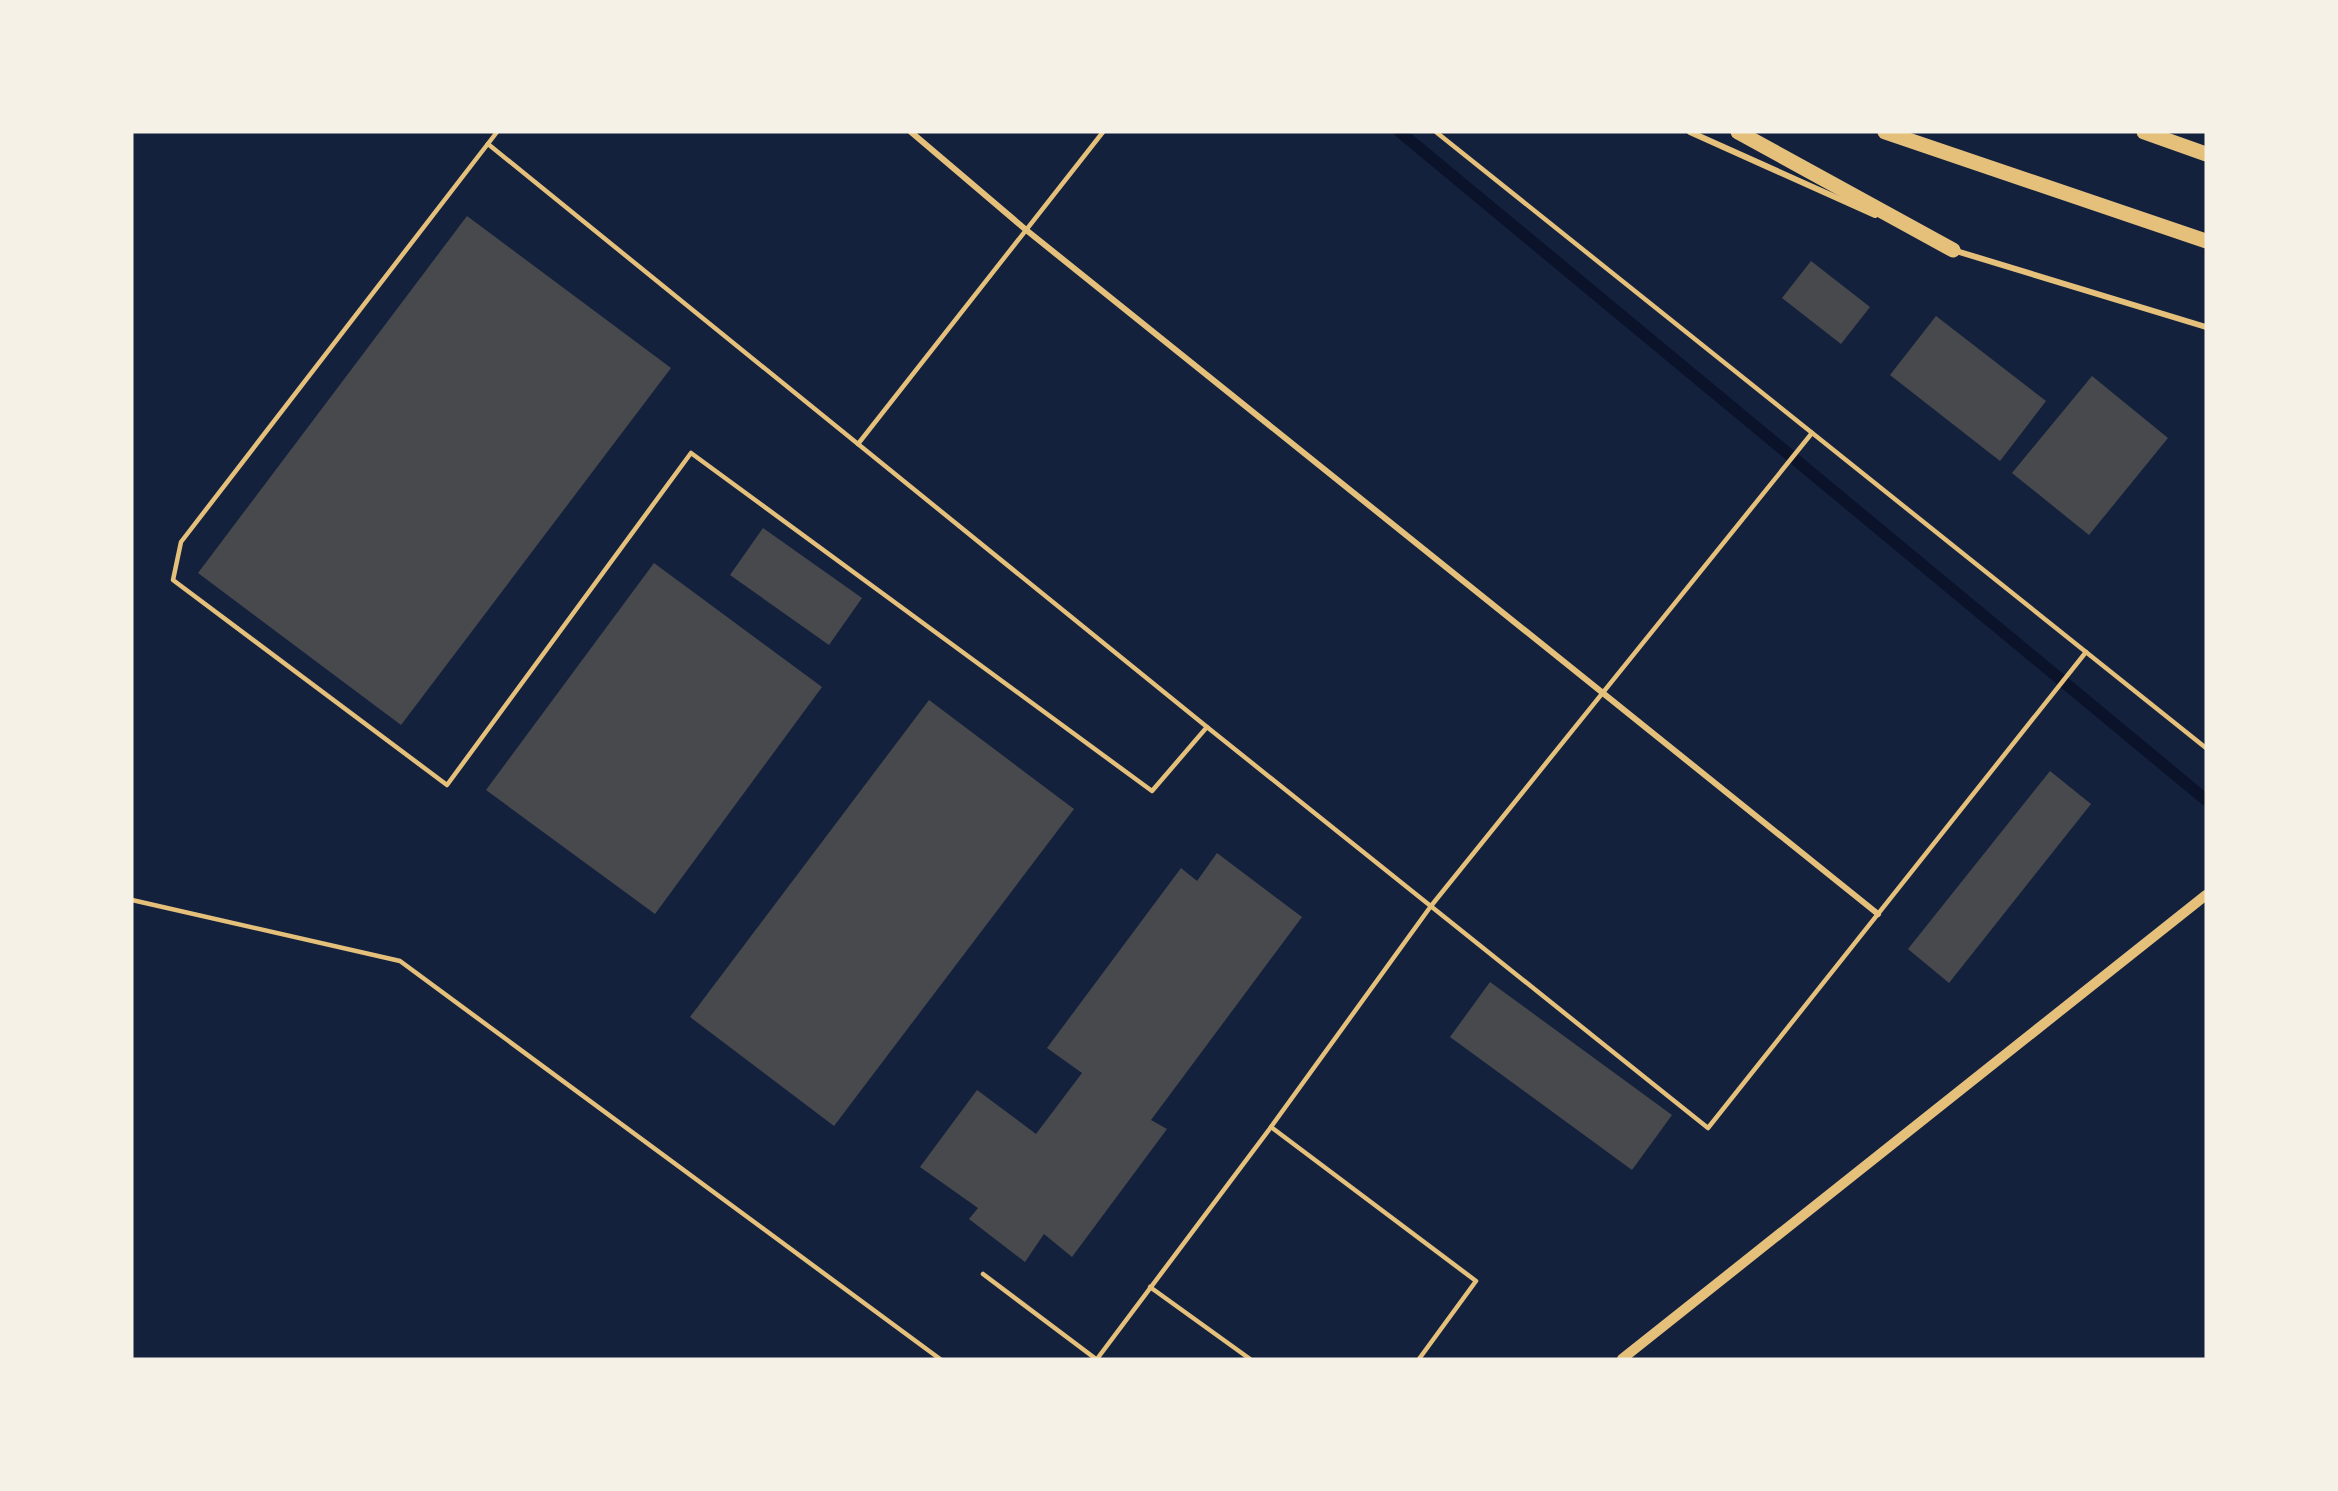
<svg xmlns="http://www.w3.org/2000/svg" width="2338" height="1491" font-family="'Source Sans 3',sans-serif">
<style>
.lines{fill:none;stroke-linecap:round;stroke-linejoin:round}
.stream{stroke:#0b132b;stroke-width:12}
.building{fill:#48494c}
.service{stroke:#e5c07b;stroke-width:4.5}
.minor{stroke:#e5c07b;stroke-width:6}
.tertiary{stroke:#e5c07b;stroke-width:10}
.primary{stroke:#e5c07b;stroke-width:15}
</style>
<rect width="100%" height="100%" fill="#14213d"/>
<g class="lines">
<polyline class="stream" points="1400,132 2206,800"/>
</g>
<g class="building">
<polygon points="467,216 671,368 401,725 198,573"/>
<polygon points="1811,261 1870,307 1841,344 1782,298"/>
<polygon points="1936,316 2046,401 2000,461 1890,375"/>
<polygon points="2092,376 2168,438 2089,535 2012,473"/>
<polygon points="763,528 862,598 829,645 730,575"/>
<polygon points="654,563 822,687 655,914 486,790"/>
<polygon points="929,700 1074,809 834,1126 690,1017"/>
<polygon points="2050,771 2091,804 1949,983 1908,949"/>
<polygon points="1217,853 1302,917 1151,1120 1167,1129 1072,1257 1044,1234 1025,1262 969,1219 978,1208 920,1167 977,1090 1036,1134 1082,1073 1047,1048 1181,868 1197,881"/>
<polygon points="1490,982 1672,1115 1632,1170 1450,1037"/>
</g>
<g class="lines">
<g class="service">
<polyline points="497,132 181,542 173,580 447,785 691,453 1152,791 1207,727 1708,1128 2086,652"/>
<polyline points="1436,132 2206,748"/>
<polyline points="488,144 1207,727"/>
<polyline points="858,444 1103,132"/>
<polyline points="132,900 400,961 940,1359"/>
<polyline points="1271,1127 1476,1281 1419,1359"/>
<polyline points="983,1274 1096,1359"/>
<polyline points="1150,1287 1250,1359"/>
<polyline points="1097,1359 1271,1127 1431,906 1812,433"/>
</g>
<g class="minor">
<polyline points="911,132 1025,229 1878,914"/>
<polyline points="1690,132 1875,215"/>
<polyline points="1953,250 2206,327"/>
</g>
<polyline class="tertiary" points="1622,1359 2206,895"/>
<g class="primary">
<polyline points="1738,132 1953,250"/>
<polyline points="1885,132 2206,241"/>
<polyline points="2144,132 2206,154"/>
</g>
</g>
<rect width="2338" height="1491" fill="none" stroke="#f6f1e7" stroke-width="267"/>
</svg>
